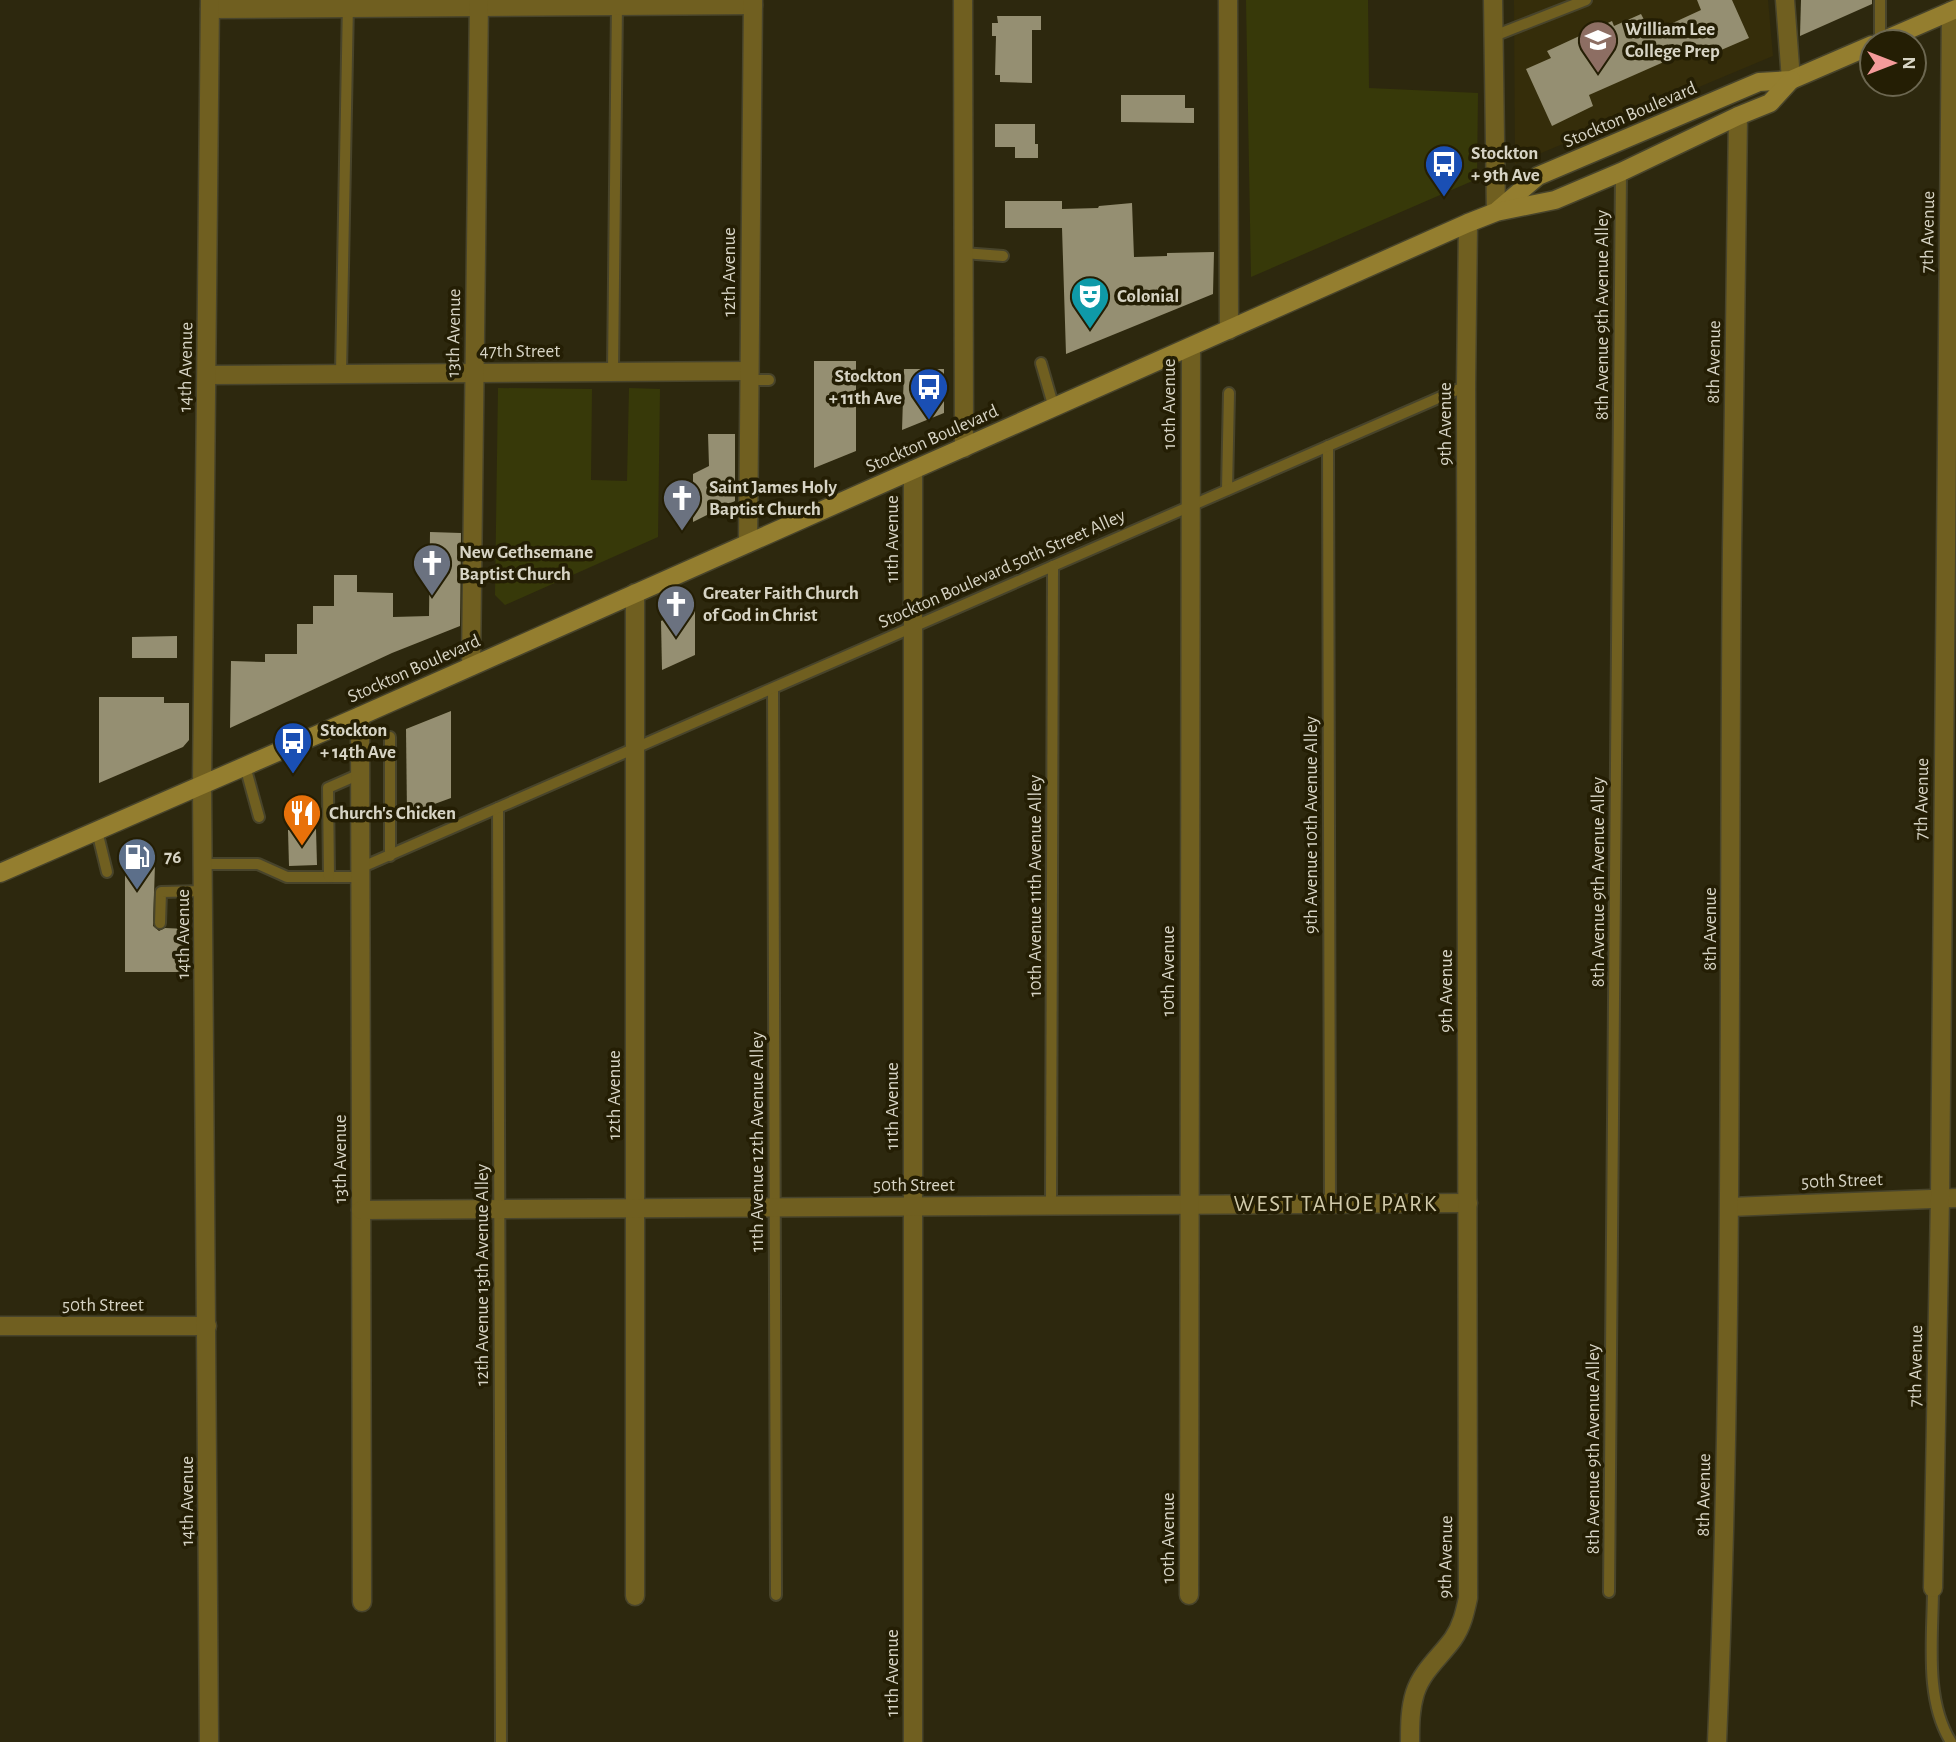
<svg xmlns="http://www.w3.org/2000/svg" width="1956" height="1742" font-family="'Alegreya Sans',sans-serif">
<style>
.built{fill:#352d0a}
.green{fill:#373909}
.building{fill:#958f72}
.lines{fill:none;stroke-linecap:round;stroke-linejoin:round}
.service-casing{stroke:#48442b;stroke-width:14}
.minor-casing{stroke:#48442b;stroke-width:21}
.tertiary-casing{stroke:#48442b;stroke-width:21}
.secondary-casing{stroke:#48442b;stroke-width:21}
.service{stroke:#705f20;stroke-width:10}
.minor{stroke:#705f20;stroke-width:18}
.tertiary{stroke:#705f20;stroke-width:18}
.secondary{stroke:#947e2f;stroke-width:18}
.labels{text-anchor:middle;dominant-baseline:central;stroke-width:7;stroke-linejoin:round;paint-order:stroke}
.poi-label{font-size:19px;font-weight:bold;fill:#d7d4c5;stroke:#241e04;text-anchor:start}
.street-label{font-size:19px;fill:#d7d4c5;stroke:#241e04}
.quarter-label{font-size:23px;letter-spacing:2px;fill:#d1caab;stroke:#241e04}
</style>
<rect width="100%" height="100%" fill="#2d280e"/>
<polygon class="built" points="1514,0 1768,0 1773,56 1515,164"/>
<g class="green">
<polygon points="1246,0 1368,0 1369,88 1478,93 1477,179 1251,277"/>
<polygon points="498,388 592,389 591,480 627,481 629,388 660,389 658,537 505,605 495,595"/>
</g>
<g class="building">
<polygon points="1697,0 1732,0 1749,38 1705,57 1700,46 1589,95 1593,106 1552,126 1526,69 1551,58 1547,51 1612,21 1614,26 1641,14 1651,33 1701,10"/>
<polygon points="1801,0 1872,0 1872,4 1800,36"/>
<polygon points="997,16 1041,16 1041,30 1032,30 1032,83 1000,82 1000,75 995,75 996,36 992,36 992,23 998,23"/>
<polygon points="1121,95 1185,95 1185,108 1194,108 1194,123 1121,122"/>
<polygon points="995,124 1035,124 1035,144 1038,144 1038,158 1015,158 1015,147 995,147"/>
<polygon points="1005,201 1062,201 1062,209 1098,208 1099,206 1132,203 1134,257 1167,256 1167,253 1214,252 1213,294 1066,354 1062,228 1005,228"/>
<polygon points="814,361 856,361 856,451 814,468"/>
<polygon points="904,369 944,369 944,413 902,430"/>
<polygon points="708,434 735,434 735,501 693,522 693,474 709,466"/>
<polygon points="430,532 461,533 460,626 392,653 230,728 231,661 265,662 265,654 297,654 297,624 313,624 313,606 334,606 334,575 357,575 357,592 393,593 393,617 429,616"/>
<polygon points="695,605 695,655 662,670 661,621"/>
<polygon points="177,636 177,658 132,658 132,637"/>
<polygon points="99,697 164,697 164,703 189,703 189,740 183,747 99,783"/>
<polygon points="451,711 451,798 407,814 406,729"/>
<polygon points="316,829 317,865 289,866 288,830"/>
<polygon points="125,864 155,864 153,926 159,931 165,928 187,929 186,972 125,972"/>
</g>
<g class="lines">
<g class="service-casing">
<g id="service">
<polyline points="1494,36 1586,0"/>
<polyline points="1880,42 1880,0"/>
<polyline points="963,253 1003,256"/>
<polyline points="1041,363 1054,408"/>
<polyline points="613,371 617,3"/>
<polyline points="341,373 348,3"/>
<polyline points="749,380 769,380"/>
<polyline points="1328,446 1330,1204"/>
<polyline points="1227,490 1229,393"/>
<polyline points="773,689 776,1595"/>
<polyline points="390,737 390,856"/>
<polyline points="245,766 259,817"/>
<polyline points="498,808 501,1742"/>
<polyline points="97,831 107,872"/>
<polyline points="203,864 258,864 287,877 360,877"/>
<polyline points="360,868 1466,386"/>
<polyline points="329,877 328,788 360,774"/>
<polyline points="160,923 161,892 204,891"/>
<polyline points="1051,1206 1053,566"/>
<path d="M1933 1588C1933 1637 1924 1699 1951 1742"/>
<polyline points="1609,1592 1621,172"/>
</g>
</g>
<g class="minor-casing">
<g id="minor">
<polyline points="963,0 964,448"/>
<polyline points="1228,0 1229,330"/>
<polyline points="1493,0 1496,212"/>
<polyline points="1785,0 1791,80"/>
<polyline points="210,9 753,5"/>
<polyline points="207,375 749,371"/>
<polyline points="913,470 913,1742"/>
<polyline points="748,543 753,0"/>
<polyline points="635,593 635,1596"/>
<polyline points="471,666 479,0"/>
<polyline points="360,716 362,1602"/>
<polyline points="1730,1207 1956,1198"/>
<polyline points="361,1210 1468,1203"/>
<polyline points="0,1326 207,1326"/>
<polyline points="1933,1588 1940,1198 1951,11"/>
<polyline points="1189,1595 1191,347"/>
<path d="M1410 1742C1410 1725 1410 1709 1415 1693 1422 1671 1440 1657 1453 1639 1462 1626 1465 1612 1468 1598L1466 386 1468 223"/>
<path d="M1717 1742C1734 1344 1728 947 1732 549 1734 404 1736 260 1738 116"/>
</g>
</g>
<g class="tertiary-casing">
<polyline id="tertiary" points="209,1742 202,785 210,0"/>
</g>
<g class="secondary-casing">
<g id="secondary">
<polyline points="1880,42 1956,9"/>
<polyline points="1498,210 1538,176 1759,82 1791,80 1872,45"/>
<polyline points="0,873 360,716 1468,223 1496,212 1555,200 1621,172 1738,116 1770,103 1791,80"/>
</g>
</g>
<use href="#service" class="service"/>
<use href="#minor" class="minor"/>
<use href="#tertiary" class="tertiary"/>
<use href="#secondary" class="secondary"/>
</g>
<defs>
<g id="school-pin" transform="scale(2.0125)"><path d="M0 17L-7.5 6A9.5 9.5 0 1 1 7.5 6Z" fill="#8d6e63" stroke="#241e04"/><path d="M0-5L7-2L0 1L-7-2ZM-4 1L0 2.5L4 1V4Q0 6-4 4Z" fill="#fff"/></g>
<g id="bus-pin" transform="scale(2.0125)"><path d="M0 17L-7.5 6A9.5 9.5 0 1 1 7.5 6Z" fill="#1a4fb4" stroke="#241e04"/><path d="M-5-6H5V4H4V6H2V4H-2V6H-4V4H-5ZM-3.5-4V0h7V-4ZM-3.5 1.2v1.5H-2V1.2ZM2 1.2v1.5H3.5V1.2Z" fill="#fff"/></g>
<g id="theatre-pin" transform="scale(2.0125)"><path d="M0 17L-7.5 6A9.5 9.5 0 1 1 7.5 6Z" fill="#0f9aa8" stroke="#241e04"/><path d="M-5-5.5Q0-4 5-5.5V0Q5 5 0 6Q-5 5-5 0ZM-3.3-2.5H-1v1.5H-3.3ZM1-2.5H3.3v1.5H1ZM-2.8 1Q0 5.5 2.8 1Z" fill="#fff"/></g>
<g id="church-pin" transform="scale(2.0125)"><path d="M0 17L-7.5 6A9.5 9.5 0 1 1 7.5 6Z" fill="#6b7280" stroke="#241e04"/><path d="M-1.2-6h2.4v3.5h3.3v2.4h-3.3V6h-2.4V-.1h-3.3v-2.4h3.3Z" fill="#fff"/></g>
<g id="restaurant-pin" transform="scale(2.0125)"><path d="M0 17L-7.5 6A9.5 9.5 0 1 1 7.5 6Z" fill="#e8710a" stroke="#241e04"/><path d="M-5-6h1v4h1v-4h1v4h1v-4h1v5L-1.5 .5V6h-2V.5L-5-1ZM5-6V6H3V1.5H1.5Q1.5-4 5-6Z" fill="#fff"/></g>
<g id="fuel-pin" transform="scale(2.0125)"><path d="M0 17L-7.5 6A9.5 9.5 0 1 1 7.5 6Z" fill="#5c6f8a" stroke="#241e04"/><path d="M-5.5-6h7V0h2V4h1.3V-2.5L3-4.5l.8-.8L6-3V5H2.5V1h-1V6h-7ZM-4.2-4.7v3.2H.2V-4.7Z" fill="#fff"/></g>
</defs>
<g fill-rule="evenodd">
<use href="#school-pin" x="1598" y="40"/>
<use href="#bus-pin" x="1444" y="164"/>
<use href="#theatre-pin" x="1090" y="296"/>
<use href="#bus-pin" x="929" y="387"/>
<use href="#church-pin" x="682" y="498"/>
<use href="#church-pin" x="432" y="563"/>
<use href="#church-pin" x="676" y="604"/>
<use href="#bus-pin" x="293" y="741"/>
<use href="#restaurant-pin" x="302" y="813"/>
<use href="#fuel-pin" x="137" y="857"/>
</g>
<g class="labels">
<g class="poi-label">
<text x="1625" y="29">William Lee<tspan x="1625" dy="22">College Prep</tspan></text>
<text x="1471" y="153">Stockton<tspan x="1471" dy="22">+ 9th Ave</tspan></text>
<text x="1117" y="296">Colonial</text>
<text x="902" y="376" text-anchor="end">Stockton<tspan x="902" dy="22">+ 11th Ave</tspan></text>
<text x="709" y="487">Saint James Holy<tspan x="709" dy="22">Baptist Church</tspan></text>
<text x="459" y="552">New Gethsemane<tspan x="459" dy="22">Baptist Church</tspan></text>
<text x="703" y="593">Greater Faith Church<tspan x="703" dy="22">of God in Christ</tspan></text>
<text x="320" y="730">Stockton<tspan x="320" dy="22">+ 14th Ave</tspan></text>
<text x="329" y="813">Church's Chicken</text>
<text x="164" y="857">76</text>
</g>
<g class="street-label">
<text transform="translate(1630 115) rotate(-23)">Stockton Boulevard</text>
<text transform="translate(1928 232) rotate(-89)">7th Avenue</text>
<text transform="translate(729 272) rotate(-90)">12th Avenue</text>
<text transform="translate(1602 315) rotate(-90)">8th Avenue 9th Avenue Alley</text>
<text transform="translate(454 333) rotate(-89)">13th Avenue</text>
<text x="520" y="351">47th Street</text>
<text transform="translate(1714 362) rotate(-89)">8th Avenue</text>
<text transform="translate(186 367) rotate(-89)">14th Avenue</text>
<text transform="translate(1169 404) rotate(-90)">10th Avenue</text>
<text transform="translate(1445 424) rotate(-90)">9th Avenue</text>
<text transform="translate(932 439) rotate(-24)">Stockton Boulevard</text>
<text transform="translate(892 539) rotate(-90)">11th Avenue</text>
<text transform="translate(1002 569) rotate(-24)">Stockton Boulevard 50th Street Alley</text>
<text transform="translate(414 669) rotate(-24)">Stockton Boulevard</text>
<text transform="translate(1922 799) rotate(-89)">7th Avenue</text>
<text transform="translate(1311 825) rotate(-90)">9th Avenue 10th Avenue Alley</text>
<text transform="translate(1598 882) rotate(-90)">8th Avenue 9th Avenue Alley</text>
<text transform="translate(1035 886) rotate(-90)">10th Avenue 11th Avenue Alley</text>
<text transform="translate(1710 929) rotate(-90)">8th Avenue</text>
<text transform="translate(183 934) rotate(-90)">14th Avenue</text>
<text transform="translate(1168 971) rotate(-90)">10th Avenue</text>
<text transform="translate(1446 991) rotate(-90)">9th Avenue</text>
<text transform="translate(614 1095) rotate(-90)">12th Avenue</text>
<text transform="translate(892 1106) rotate(-90)">11th Avenue</text>
<text transform="translate(757 1142) rotate(-90)">11th Avenue 12th Avenue Alley</text>
<text transform="translate(340 1159) rotate(-90)">13th Avenue</text>
<text transform="translate(1842 1181) rotate(-2)">50th Street</text>
<text x="914" y="1185">50th Street</text>
<text transform="translate(482 1275) rotate(-90)">12th Avenue 13th Avenue Alley</text>
<text x="103" y="1305">50th Street</text>
<text transform="translate(1916 1366) rotate(-89)">7th Avenue</text>
<text transform="translate(1593 1449) rotate(-90)">8th Avenue 9th Avenue Alley</text>
<text transform="translate(1704 1495) rotate(-89)">8th Avenue</text>
<text transform="translate(187 1501) rotate(-90)">14th Avenue</text>
<text transform="translate(1168 1538) rotate(-90)">10th Avenue</text>
<text transform="translate(1446 1557) rotate(-89)">9th Avenue</text>
<text transform="translate(892 1673) rotate(-90)">11th Avenue</text>
</g>
<g class="quarter-label">
<text x="1336" y="1204">WEST TAHOE PARK</text>
</g>
</g>
<g transform="translate(1893 63) rotate(90)"><circle r="33" fill="#241e04" stroke="#6c6751" stroke-width="2"/>
<path d="M0-5L12 26L0 18L-12 26Z" fill="#f59b9b"/>
<text y="-10" font-size="19" font-weight="bold" text-anchor="middle" fill="#d7d4c5">N</text>
</g>
</svg>
